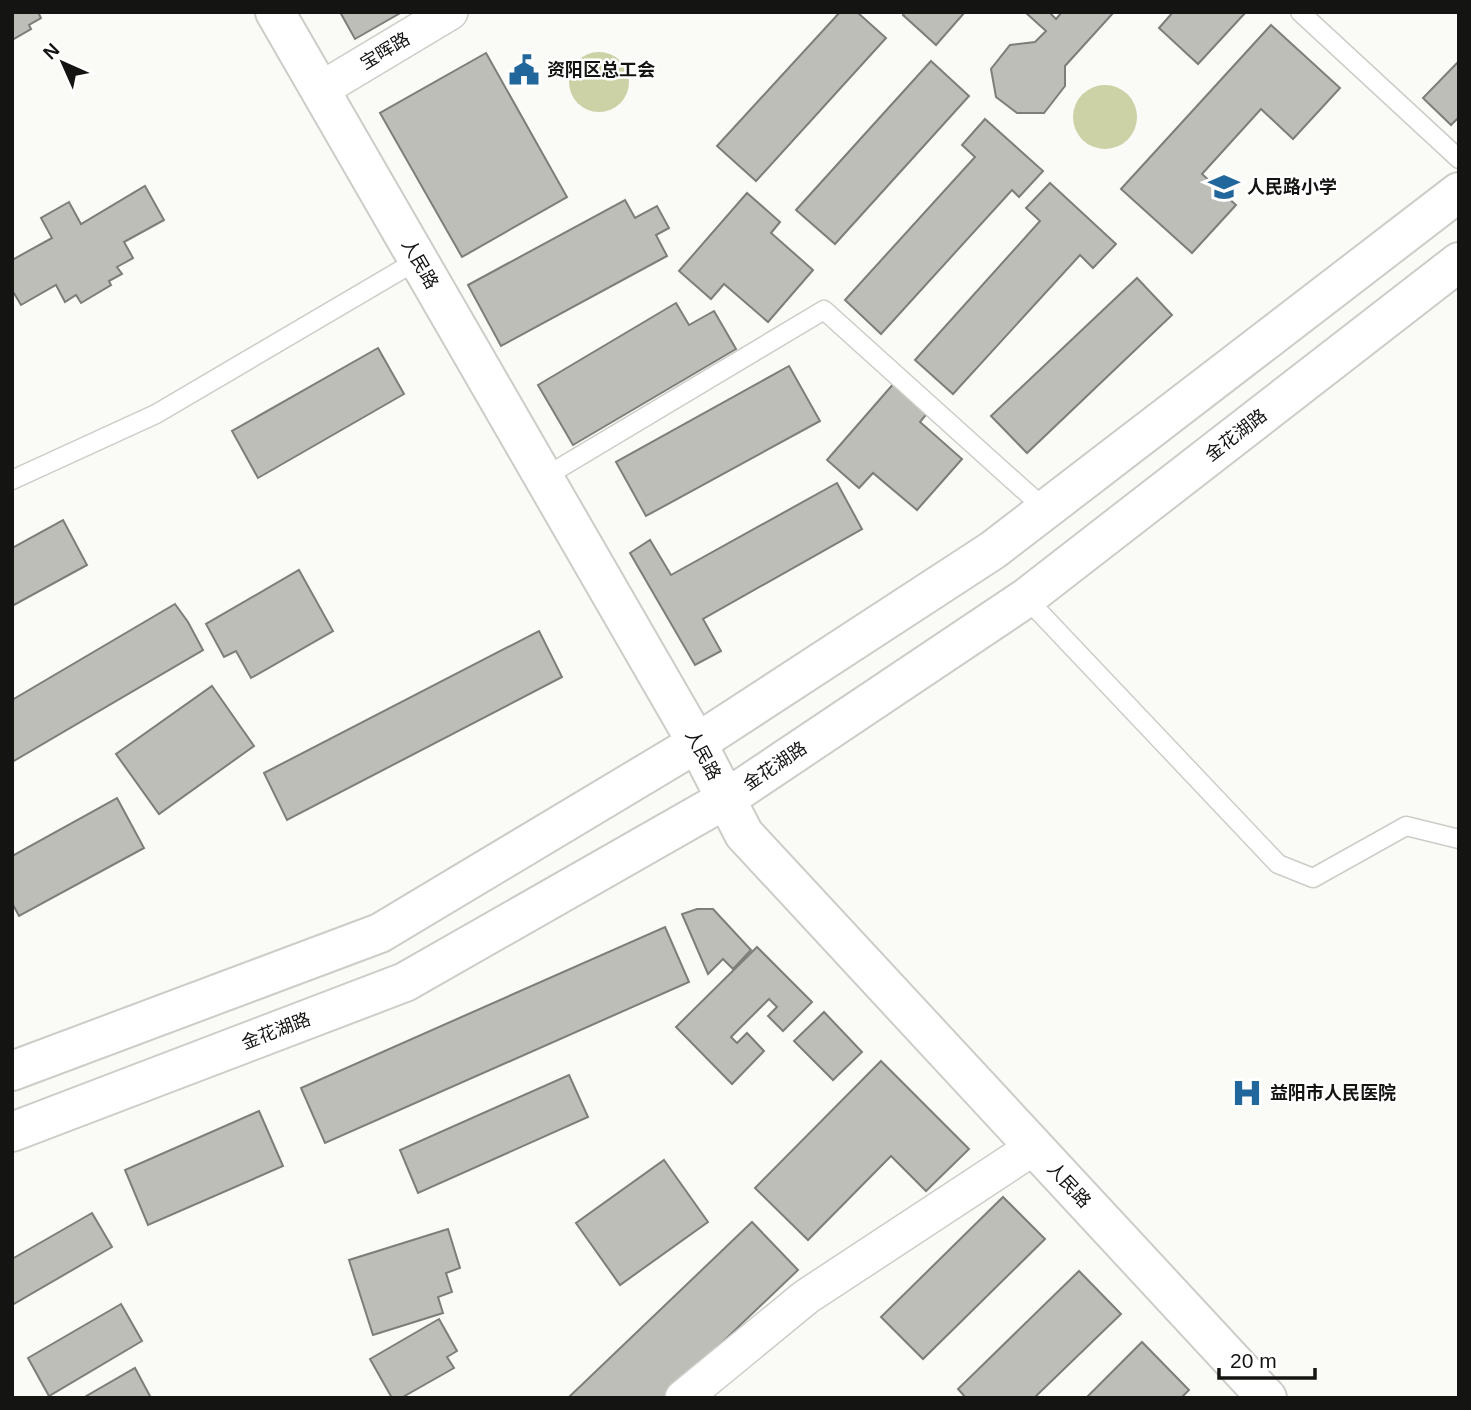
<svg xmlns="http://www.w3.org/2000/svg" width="1471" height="1410" font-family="Helvetica,'Noto Sans SC',sans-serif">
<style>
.green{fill:#ccd1a6}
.building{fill:#bebeb9;stroke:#7d7e79;stroke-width:2}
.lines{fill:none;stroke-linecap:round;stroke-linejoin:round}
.lane-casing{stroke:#cccdc8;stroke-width:21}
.street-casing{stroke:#cccdc8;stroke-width:38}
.secondary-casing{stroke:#cccdc8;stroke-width:42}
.lane{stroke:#fff;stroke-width:18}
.street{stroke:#fff;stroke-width:35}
.secondary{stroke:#fff;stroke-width:38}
.labels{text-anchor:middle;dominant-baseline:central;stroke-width:5;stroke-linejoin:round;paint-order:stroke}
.street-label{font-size:18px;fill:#141513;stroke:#fff}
.poi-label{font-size:18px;font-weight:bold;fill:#141513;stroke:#fff;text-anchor:start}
</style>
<rect width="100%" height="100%" fill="#fafbf6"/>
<g class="green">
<circle cx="599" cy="82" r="30"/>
<circle cx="1105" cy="117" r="32"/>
</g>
<g class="building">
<polygon points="12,12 38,12 41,18 29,25 31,29 12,40"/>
<polygon points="340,12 402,12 355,39"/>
<polygon points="840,12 857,12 886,38 756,181 717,146"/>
<polygon points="905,12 965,12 936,45 903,15"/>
<polygon points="1025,12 1049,12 1056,19 1062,12 1114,12 1065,66 1065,86 1044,113 1017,113 996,97 991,69 1010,45 1035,42 1046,31"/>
<polygon points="1173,12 1246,12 1198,64 1159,28"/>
<polygon points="1271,25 1340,88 1293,139 1261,109 1202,174 1236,205 1192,253 1121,189"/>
<polygon points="486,53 567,197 462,257 380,113"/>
<polygon points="931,61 969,96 835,244 796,210"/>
<polygon points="1459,61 1459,117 1451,125 1423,98"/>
<polygon points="985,119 1043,171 1019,197 1012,190 881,334 845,300 975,157 962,145"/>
<polygon points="1050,183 1116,244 1093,268 1080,255 953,394 915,360 1040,221 1026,208"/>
<polygon points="145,186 164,220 124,242 133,258 117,267 122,274 109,281 111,285 81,303 76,295 65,302 56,285 21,305 12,290 12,260 52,238 41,218 69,202 81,224"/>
<polygon points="747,193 780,222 771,233 813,270 768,322 724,284 711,299 679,271"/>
<polygon points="625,200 635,218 657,206 669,228 656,235 667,256 501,346 468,285"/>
<polygon points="1137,278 1172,315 1027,453 991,416"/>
<polygon points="676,303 689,325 714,311 736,349 573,445 538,385"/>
<polygon points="378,348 404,394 258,478 232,431"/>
<polygon points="789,366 820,421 646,516 616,462"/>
<polygon points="895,382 929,411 920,422 962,459 917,510 873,473 859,488 827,460"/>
<polygon points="837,483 862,529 703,619 721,651 695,665 630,553 650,540 671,575"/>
<polygon points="63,520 87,565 12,606 12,548"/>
<polygon points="299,570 333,631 251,678 236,651 224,657 206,624"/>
<polygon points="175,604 188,622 203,650 12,762 12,700"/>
<polygon points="539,631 562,677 287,820 264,773"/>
<polygon points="212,686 254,746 159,814 116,754"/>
<polygon points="117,798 144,848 19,916 12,903 12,856"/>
<polygon points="697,909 713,909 751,950 733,969 723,959 708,974 682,914"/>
<polygon points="665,927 689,982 325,1143 301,1088"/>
<polygon points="757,947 812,1002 783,1031 768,1016 777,1007 769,999 731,1037 737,1043 747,1033 764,1051 732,1084 676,1027"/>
<polygon points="824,1012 862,1052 833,1080 794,1041"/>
<polygon points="881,1061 969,1149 926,1191 891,1156 808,1240 755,1188"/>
<polygon points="569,1075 588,1117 418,1193 400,1150"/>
<polygon points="259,1111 283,1166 148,1225 125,1170"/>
<polygon points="664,1160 708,1222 620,1285 576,1223"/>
<polygon points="1003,1197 1045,1239 923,1359 881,1317"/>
<polygon points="92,1213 112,1247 12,1305 12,1259"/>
<polygon points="752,1222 798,1270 664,1398 570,1398 569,1397"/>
<polygon points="448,1229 460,1268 446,1273 452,1292 438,1297 443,1313 373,1335 349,1260"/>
<polygon points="1079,1271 1121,1314 1034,1398 966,1398 958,1389"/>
<polygon points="121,1304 142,1341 49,1396 28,1358"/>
<polygon points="439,1319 457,1351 447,1357 454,1368 401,1398 392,1398 370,1359"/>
<polygon points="1142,1342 1189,1390 1181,1398 1086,1398"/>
<polygon points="135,1368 151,1398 83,1398"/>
</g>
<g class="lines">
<g class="lane-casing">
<g id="lane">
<polyline points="1300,12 1459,159"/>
<polyline points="543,478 824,310 1046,510"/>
<polyline points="12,480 156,414 418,260"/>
<polyline points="1026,598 1278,864 1313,878 1406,826 1459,839"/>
</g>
</g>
<g class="street-casing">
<g id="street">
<polyline points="320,90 450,12"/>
<polyline points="683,1398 806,1297 1034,1147"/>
</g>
</g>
<g class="secondary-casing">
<g id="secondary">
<polyline points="275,12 697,743 744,834 1267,1398"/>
<polyline points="12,1071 380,933 697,743 993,550 1459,192"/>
<polyline points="12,1132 405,982 726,799 1026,598 1459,262"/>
</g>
</g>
<use href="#lane" class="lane"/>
<use href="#street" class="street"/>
<use href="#secondary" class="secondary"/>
</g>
<defs>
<g id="civic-bare" transform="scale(2.415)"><path d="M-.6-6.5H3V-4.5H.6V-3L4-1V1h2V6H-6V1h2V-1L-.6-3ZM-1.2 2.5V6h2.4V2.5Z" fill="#22679c" stroke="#fff" stroke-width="2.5" paint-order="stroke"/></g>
<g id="school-bare" transform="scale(2.415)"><path d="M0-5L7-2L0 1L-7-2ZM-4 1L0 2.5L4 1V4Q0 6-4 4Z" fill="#22679c" stroke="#fff" stroke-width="2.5" paint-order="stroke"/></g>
<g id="hospital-bare" transform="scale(2.415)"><path d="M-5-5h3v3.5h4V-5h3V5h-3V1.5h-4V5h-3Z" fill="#22679c" stroke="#fff" stroke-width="2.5" paint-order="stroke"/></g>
</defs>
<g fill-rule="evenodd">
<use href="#civic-bare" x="524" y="70"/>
<use href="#school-bare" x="1224" y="187"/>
<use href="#hospital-bare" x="1247" y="1093"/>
</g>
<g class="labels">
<g class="street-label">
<text transform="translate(385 51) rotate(-31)">宝晖路</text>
<text transform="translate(420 264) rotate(60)">人民路</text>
<text transform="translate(1236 435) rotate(-38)">金花湖路</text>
<text transform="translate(703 755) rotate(62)">人民路</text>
<text transform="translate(775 766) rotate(-34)">金花湖路</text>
<text transform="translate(276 1031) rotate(-21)">金花湖路</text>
<text transform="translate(1069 1185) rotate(47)">人民路</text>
</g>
<g class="poi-label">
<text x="547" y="70">资阳区总工会</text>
<text x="1247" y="187">人民路小学</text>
<text x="1270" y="1093">益阳市人民医院</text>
</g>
</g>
<rect width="1471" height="1410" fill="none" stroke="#141513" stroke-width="28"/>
<g transform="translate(63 63) rotate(315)" stroke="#ffffff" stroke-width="5" paint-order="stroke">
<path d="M0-5L12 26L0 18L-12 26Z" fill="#141513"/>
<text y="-10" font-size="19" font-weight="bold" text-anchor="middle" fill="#141513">N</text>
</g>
<path d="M1219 1368v10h96v-10" fill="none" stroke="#141513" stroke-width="3.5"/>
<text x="1230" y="1368" font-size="21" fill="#141513" stroke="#ffffff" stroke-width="5" paint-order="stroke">20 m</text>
</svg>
